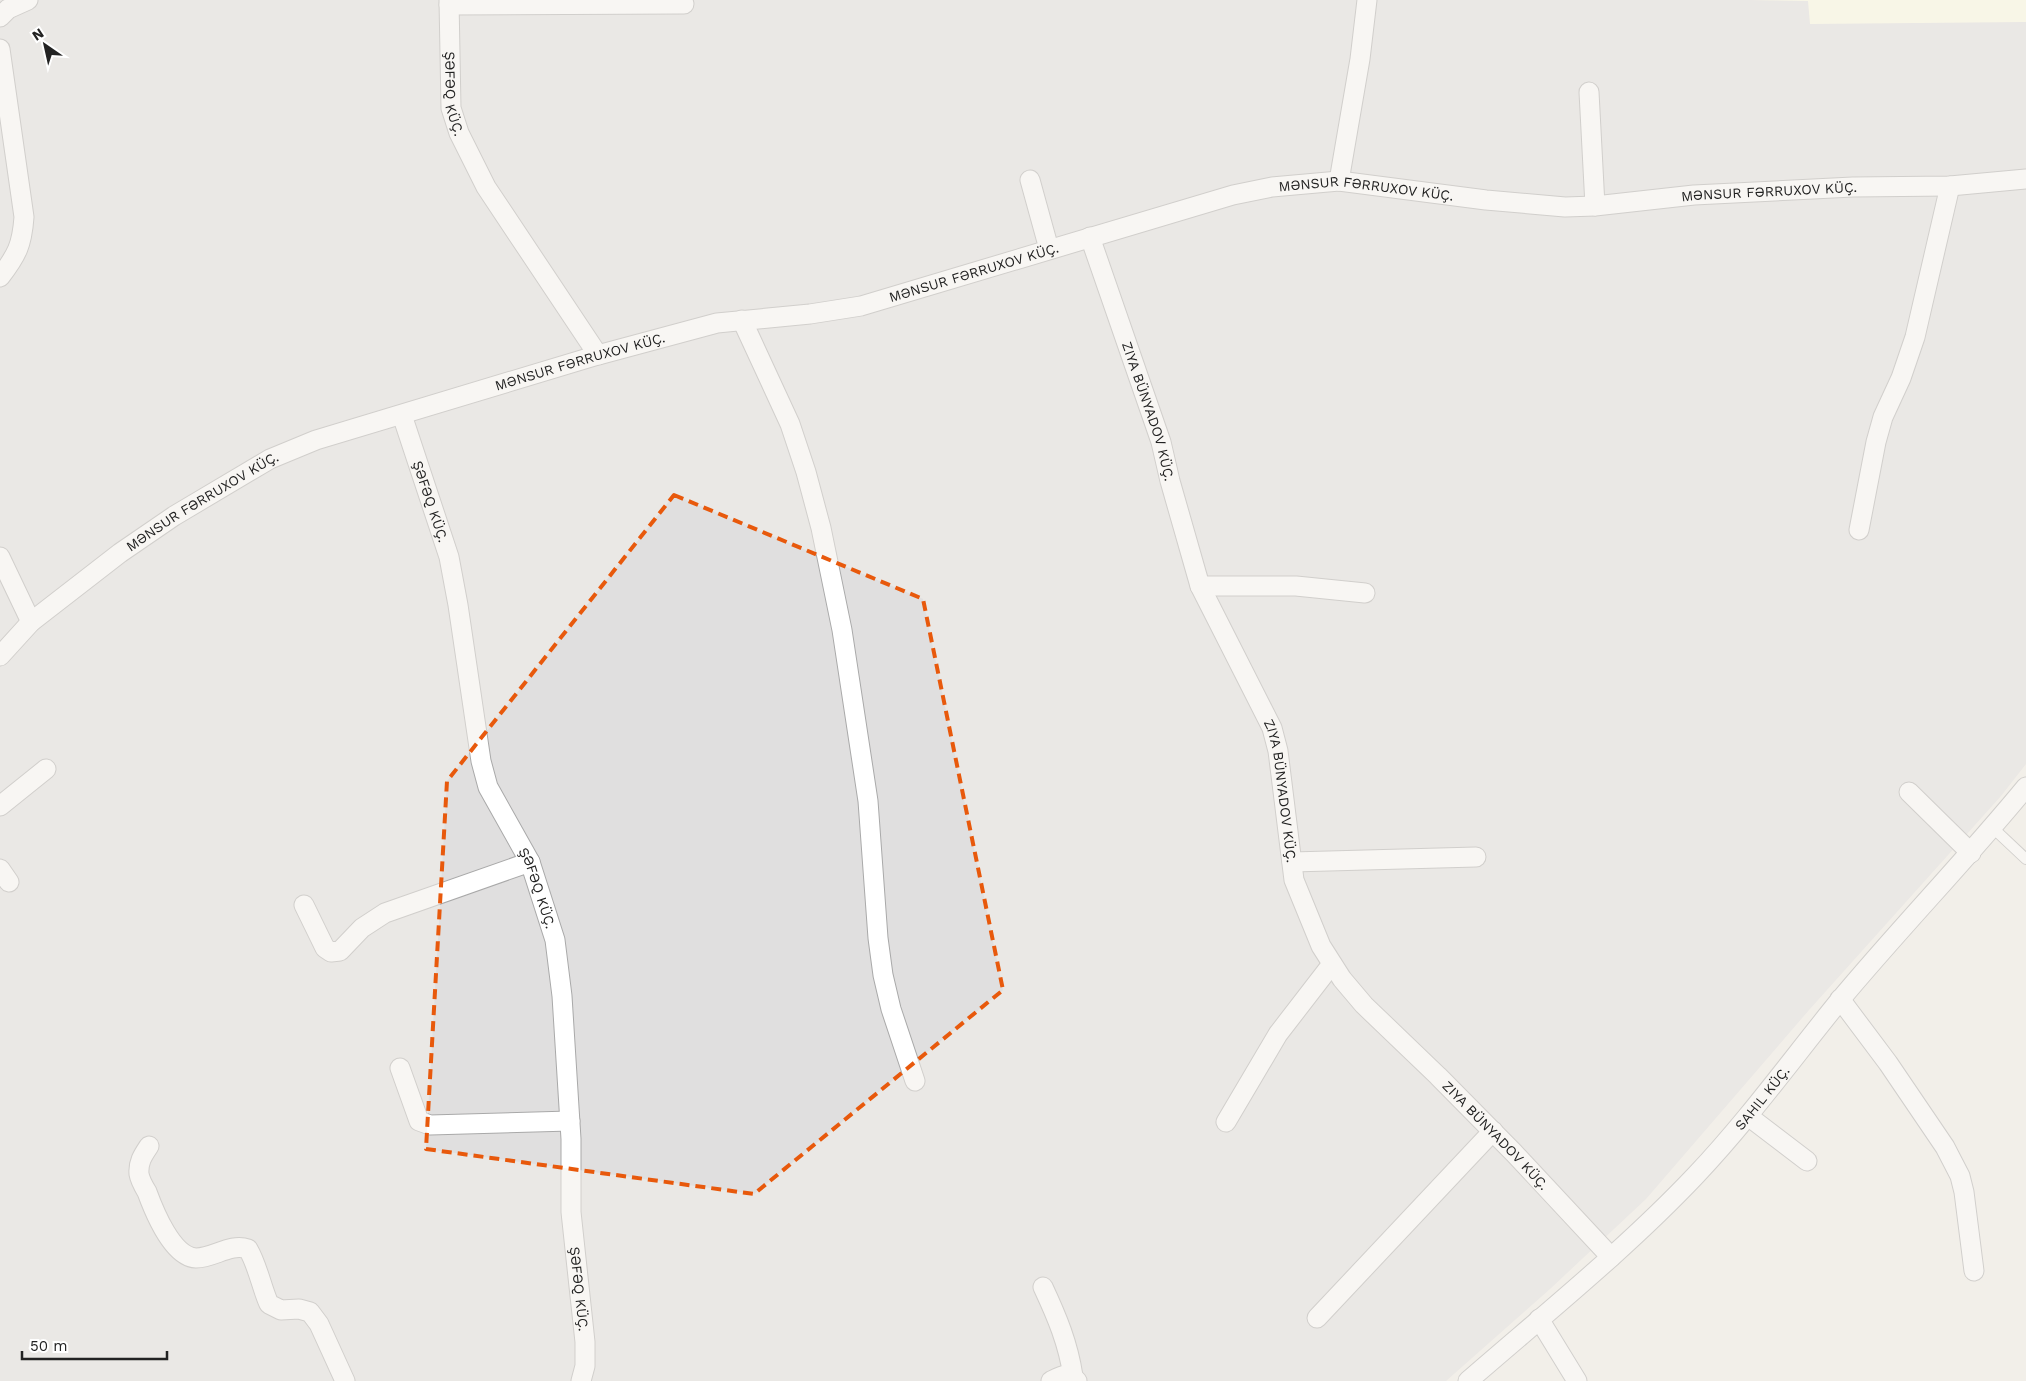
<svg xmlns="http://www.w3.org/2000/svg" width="2026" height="1381" font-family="'Work Sans',sans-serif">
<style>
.residential{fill:#e0dfdf}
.education{fill:#ffffe5}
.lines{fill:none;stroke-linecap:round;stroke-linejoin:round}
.lane-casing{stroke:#a9a9a9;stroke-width:12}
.street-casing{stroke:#a9a9a9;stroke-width:21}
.lane{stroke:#fff;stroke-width:10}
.street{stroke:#fff;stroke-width:19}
.marked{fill:none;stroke:#e8590c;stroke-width:4;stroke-dasharray:10 6;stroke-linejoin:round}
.labels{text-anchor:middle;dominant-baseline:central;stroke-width:4;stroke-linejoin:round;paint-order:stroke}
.street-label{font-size:14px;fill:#222;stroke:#fff}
</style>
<rect width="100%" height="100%" fill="#f2efe9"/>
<polygon class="residential" points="0,0 2026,0 2026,764 2001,796 1809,1010 1646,1199 1550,1289 1446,1381 0,1381"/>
<polygon class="education" points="1748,0 2026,0 2026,22 1810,24 1808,1"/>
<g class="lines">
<g class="lane-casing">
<polyline id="lane" points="1993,828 2026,859"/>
</g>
<g class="street-casing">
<g id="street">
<path id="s1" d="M449 0 451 108 459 133 486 187 598 355"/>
<polyline points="449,5 684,4"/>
<polyline points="0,17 8,9 28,0"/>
<path d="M0 49 24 217C22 245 17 255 0 277"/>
<polyline points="1589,92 1595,206"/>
<polyline points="1030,180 1049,249"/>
<polyline points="1339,181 1360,59 1367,0"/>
<path id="s2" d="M1090 237 1161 442 1170 481 1200 586 1272 728 1278 751 1294 880 1321 946 1342 979 1364 1005 1438 1076 1514 1153 1611 1257"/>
<polyline points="742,320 790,424 806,472 821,528 842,630 868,801 878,938 883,975 891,1009 915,1081"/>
<path id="s3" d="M402 415 449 557 458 605 481 761 488 787 530 862 555 940 562 996 571 1139V1212L585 1342V1366L581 1381"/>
<polyline points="1859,530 1876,442 1883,417 1901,378 1915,337 1950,186"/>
<polyline points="0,557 31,622"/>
<polyline points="1200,586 1296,586 1365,593"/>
<path id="s4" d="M0 656 31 622 120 553 174 516 270 459 316 440 598 355 717 323 810 314 861 306 1233 195 1272 187 1339 181 1486 200 1565 207 1595 206 1694 195 1853 187 1950 186 2026 179"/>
<polyline points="1909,792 1971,853"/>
<polyline points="0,806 46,769"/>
<polyline points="1292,862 1476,857"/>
<polyline points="0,869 9,882"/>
<polyline points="304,905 325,948 331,952 340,951 362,928 385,913 530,862"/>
<polyline points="1840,999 1888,1063 1945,1147 1960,1176 1964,1192 1974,1271"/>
<polyline points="400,1068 419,1121 430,1125 570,1121"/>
<polyline points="1748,1116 1807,1161"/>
<polyline points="1226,1122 1278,1034 1332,964"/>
<path d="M149 1146C143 1155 138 1162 139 1174 140 1180 144 1187 147 1192 154 1211 172 1257 196 1258 214 1258 230 1243 248 1249 258 1266 261 1286 269 1304L281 1310 299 1309 310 1312 319 1324 345 1381"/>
<path d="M1043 1287C1057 1317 1068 1343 1073 1376"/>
<polyline points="1317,1318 1493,1131"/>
<polyline points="1539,1319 1577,1381"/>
<path d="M1051 1381C1061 1376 1069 1371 1077 1381"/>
<path id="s5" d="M1468 1381C1545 1314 1626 1249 1696 1175 1748 1120 1792 1059 1840 1000 1900 928 1966 860 2026 787"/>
</g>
</g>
<use href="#lane" class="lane"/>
<use href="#street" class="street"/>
</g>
<path d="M0 0H2026V1381H0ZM674 495 923 599 1003 990 754 1194 426 1149 447 781Z" fill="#f2efe9" fill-opacity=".55" fill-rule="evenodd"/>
<path class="marked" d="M674 495 923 599 1003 990 754 1194 426 1149 447 781Z"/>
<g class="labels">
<g class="street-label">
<text stroke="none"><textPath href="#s1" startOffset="94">ŞƏFƏQ KÜÇ.</textPath></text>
<text stroke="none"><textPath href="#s4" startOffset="1471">MƏNSUR FƏRRUXOV KÜÇ.</textPath></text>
<text stroke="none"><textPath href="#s4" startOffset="1876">MƏNSUR FƏRRUXOV KÜÇ.</textPath></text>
<text stroke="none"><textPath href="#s4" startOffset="1066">MƏNSUR FƏRRUXOV KÜÇ.</textPath></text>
<text stroke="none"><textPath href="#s4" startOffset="661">MƏNSUR FƏRRUXOV KÜÇ.</textPath></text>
<text stroke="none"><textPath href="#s2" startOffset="184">ZIYA BÜNYADOV KÜÇ.</textPath></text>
<text stroke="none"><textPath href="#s4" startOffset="256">MƏNSUR FƏRRUXOV KÜÇ.</textPath></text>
<text stroke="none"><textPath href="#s3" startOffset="91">ŞƏFƏQ KÜÇ.</textPath></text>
<text stroke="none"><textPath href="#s2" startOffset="589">ZIYA BÜNYADOV KÜÇ.</textPath></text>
<text stroke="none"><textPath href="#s3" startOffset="496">ŞƏFƏQ KÜÇ.</textPath></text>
<text stroke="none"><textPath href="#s5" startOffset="409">SAHIL KÜÇ.</textPath></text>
<text stroke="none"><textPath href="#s2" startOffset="1009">ZIYA BÜNYADOV KÜÇ.</textPath></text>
<text stroke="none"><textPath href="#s3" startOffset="901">ŞƏFƏQ KÜÇ.</textPath></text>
</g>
</g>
<g transform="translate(45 45) rotate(326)" stroke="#ffffff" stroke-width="4" paint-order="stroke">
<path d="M0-4L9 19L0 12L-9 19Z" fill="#222222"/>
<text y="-8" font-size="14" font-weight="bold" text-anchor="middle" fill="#222222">N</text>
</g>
<path d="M22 1351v8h145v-8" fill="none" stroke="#222222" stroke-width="2.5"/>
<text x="30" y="1351" font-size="15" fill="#222222" stroke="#ffffff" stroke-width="4" paint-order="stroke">50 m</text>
</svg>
